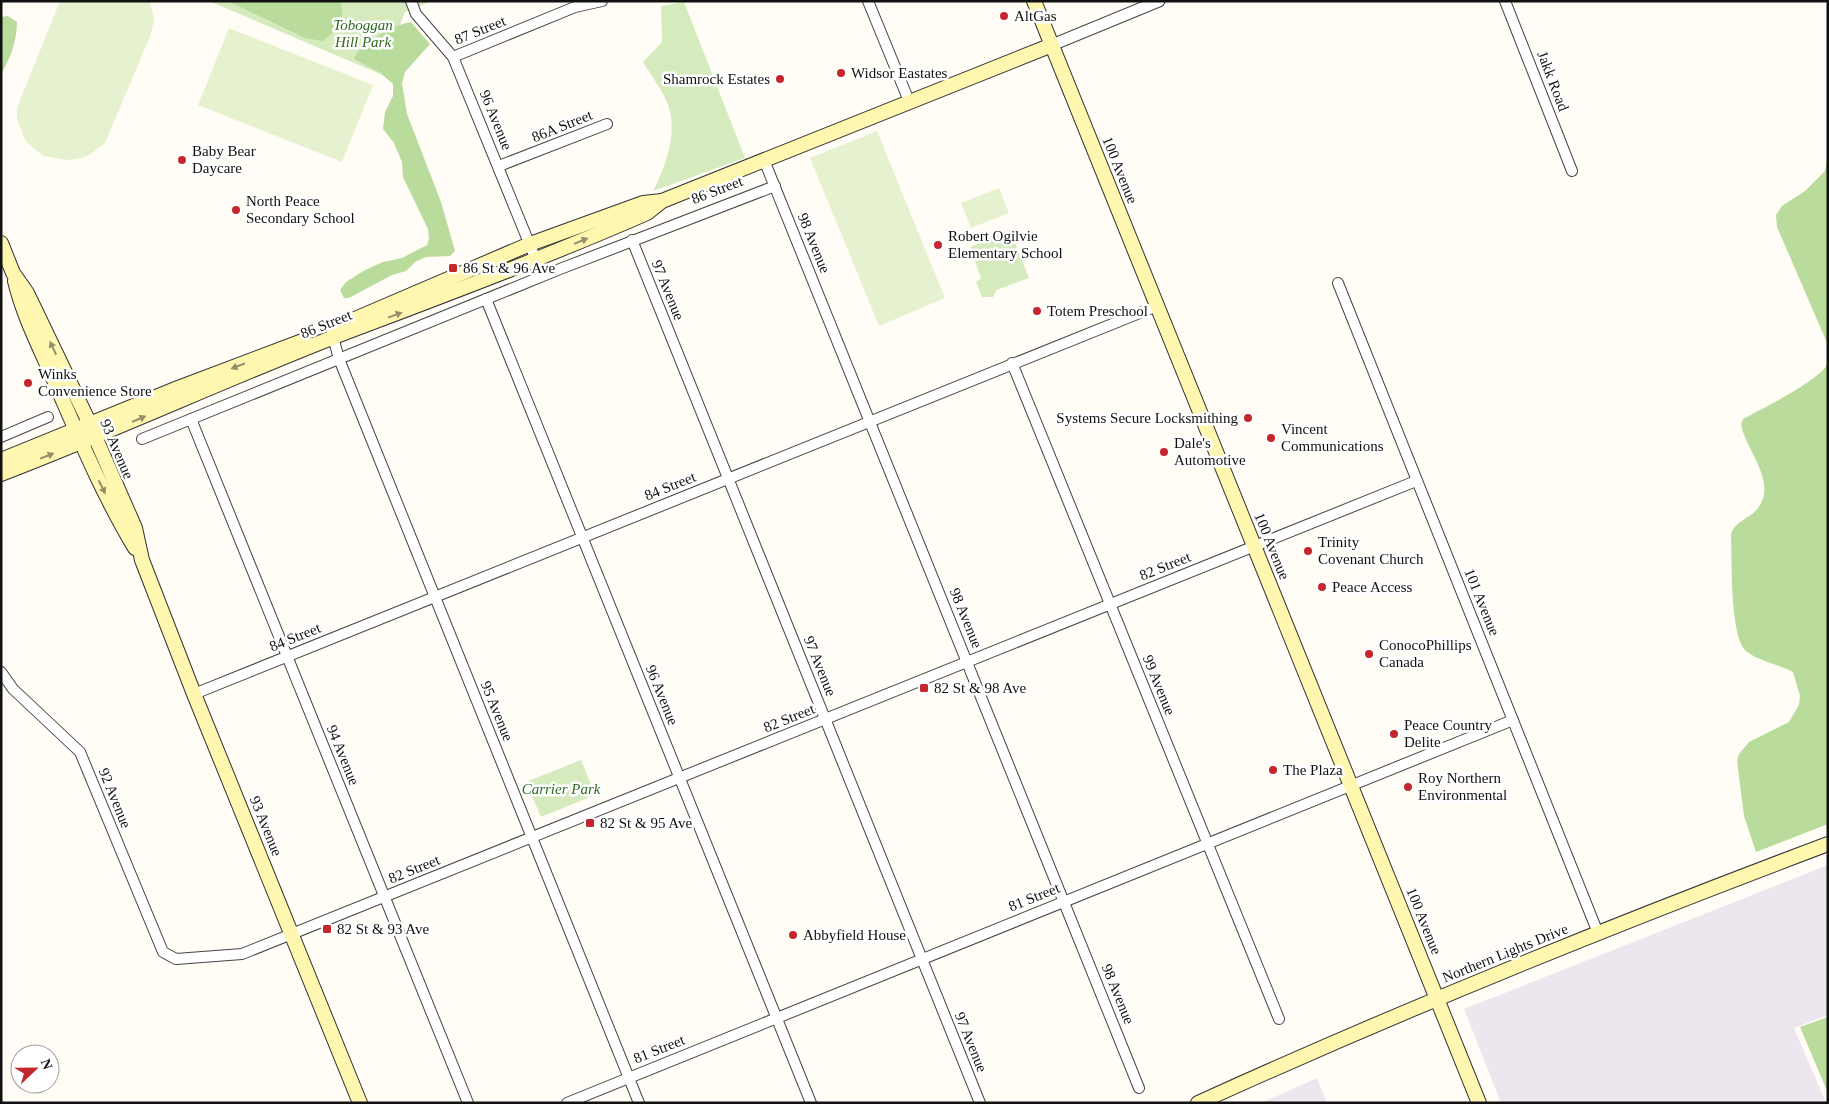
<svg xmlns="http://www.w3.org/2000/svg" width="1829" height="1104" font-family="Georgia,serif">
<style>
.industrial{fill:#eee6ef}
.green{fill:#d5ebbd}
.forest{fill:#b9dc9c}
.pitch{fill:#e6f2cf}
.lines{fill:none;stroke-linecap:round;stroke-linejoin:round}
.minor-casing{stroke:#444;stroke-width:12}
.tertiary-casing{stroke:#444;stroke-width:13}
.secondary-casing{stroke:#333;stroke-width:16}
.minor{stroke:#fff;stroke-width:10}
.tertiary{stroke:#fff;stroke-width:11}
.secondary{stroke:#fff6b0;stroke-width:14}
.oneway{fill:#948f68}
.poi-dot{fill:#c4262e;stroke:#fff;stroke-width:2}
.labels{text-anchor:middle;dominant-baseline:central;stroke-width:5;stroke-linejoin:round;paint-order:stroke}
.poi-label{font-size:15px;fill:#111;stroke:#fff;text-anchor:start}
.park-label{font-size:15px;font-style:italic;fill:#2f6b1f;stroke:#fff}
.street-label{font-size:15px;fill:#111;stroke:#fff}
</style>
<rect width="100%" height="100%" fill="#fffdf5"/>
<g class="industrial">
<polygon points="1828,865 1828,1015 1794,1028 1826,1103 1501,1103 1464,1009"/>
<polygon points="1317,1078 1327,1103 1261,1103"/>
</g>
<g class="green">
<polygon points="209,1 432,1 405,12 380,74"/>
<path d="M684 2 745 158 653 191C666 166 679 131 667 102 661 88 650 74 643 62L662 42 661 6Z"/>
<polygon points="1010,230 1029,278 996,290 993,297 982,297 976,282 981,278 970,247"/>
<polygon points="581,760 595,795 541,817 526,782"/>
</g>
<g class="forest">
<path d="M228 1H341C345 22 339 28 323 41L305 38Z"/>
<path d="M8 16 17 22C17 41 10 59 1 74V17Z"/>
<path d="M411 22 430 44 405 72 402 83 407 114 441 202 455 251 450 256 426 257 415 262 406 271 392 275 349 298H344L340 290 346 282 365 270 383 262 402 258 427 245 429 238 428 229 403 177 402 162 394 143 383 129 385 112 393 96V84L379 72 354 59C359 44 396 24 411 22Z"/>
<polygon points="1828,154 1828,345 1777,227 1776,215 1782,206 1805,191 1825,171"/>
<path d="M1828 363V824L1756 852 1744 816 1737 761 1739 754 1749 742 1789 722 1799 705 1800 696 1793 672C1780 665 1752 659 1744 649 1730 630 1732 559 1731 534 1736 520 1750 519 1758 508 1778 482 1745 449 1741 424L1743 419C1761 409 1821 380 1828 363Z"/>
<polygon points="1828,1017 1828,1093 1800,1027"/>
</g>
<g class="pitch">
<polygon points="60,1 150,1 154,19 151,34 105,143 88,156 77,159 66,160 44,156 26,142 17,119 17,108"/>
<polygon points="229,28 373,85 342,162 198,105"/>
<polygon points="877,131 945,298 879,326 810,158"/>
<polygon points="999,188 1009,213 971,228 961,203"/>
</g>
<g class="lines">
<g class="minor-casing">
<g id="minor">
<polyline points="411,1 416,14 453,57 536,260"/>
<polyline points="868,1 909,101"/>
<polyline points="1505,1 1572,171"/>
<polyline points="453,57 575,7 602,1"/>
<polyline points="764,160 1139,1088"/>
<polyline points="499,166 607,124"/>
<polyline points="632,240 980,1103"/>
<polyline points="1338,283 1598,933"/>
<polyline points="486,299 811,1103"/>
<polyline points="332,333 339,359 639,1103"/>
<polyline points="1012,363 1279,1019"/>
<polyline points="191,419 468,1103"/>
<polyline points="1,437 48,417"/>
<polyline points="142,439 560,269 775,186"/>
<polyline points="1,672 13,689 80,752 163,952 176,959 242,954 1416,481"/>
<polyline points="194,694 1157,306"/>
<polyline points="567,1103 1513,720"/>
</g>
</g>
<g class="tertiary-casing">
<polyline id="tertiary" points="1052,45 1159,1"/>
</g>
<g class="secondary-casing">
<g id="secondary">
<polyline points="1034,1 1479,1103"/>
<polyline points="1,243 13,273 27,293 86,416 135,528 142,560 194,694 360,1103"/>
<path d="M15 281C23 315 40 348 54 380 79 437 103 495 135 548"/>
<polyline points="334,328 530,244 643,203 662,201"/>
<polyline points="1,460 178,388 305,340"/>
<path d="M1 474C113 431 222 381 334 337 439 297 544 258 647 213L662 201 1052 45"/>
<path d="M1198 1103C1405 1009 1615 924 1828 844"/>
</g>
</g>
<use href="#minor" class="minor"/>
<use href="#tertiary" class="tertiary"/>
<use href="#secondary" class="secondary"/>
</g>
<defs><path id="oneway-solid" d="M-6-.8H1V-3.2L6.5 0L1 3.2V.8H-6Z" transform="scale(1.25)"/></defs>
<g class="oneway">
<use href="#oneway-solid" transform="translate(581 241) rotate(-22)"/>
<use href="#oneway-solid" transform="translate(395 315) rotate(-20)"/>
<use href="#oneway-solid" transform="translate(53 348) rotate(-115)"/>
<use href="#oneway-solid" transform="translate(238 366) rotate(159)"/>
<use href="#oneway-solid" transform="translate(139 419) rotate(-23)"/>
<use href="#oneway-solid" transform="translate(47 456) rotate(-21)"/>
<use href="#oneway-solid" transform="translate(102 487) rotate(63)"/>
</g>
<g class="poi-dot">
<circle cx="1004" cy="16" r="5"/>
<circle cx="841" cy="73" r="5"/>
<circle cx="780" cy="79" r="5"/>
<circle cx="182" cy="160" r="5"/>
<circle cx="236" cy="210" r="5"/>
<circle cx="938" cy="245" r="5"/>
<rect x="448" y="263" width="10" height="10" rx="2.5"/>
<circle cx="1037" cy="311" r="5"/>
<circle cx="28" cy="383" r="5"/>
<circle cx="1248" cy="418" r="5"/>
<circle cx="1271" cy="438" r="5"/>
<circle cx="1164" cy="452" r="5"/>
<circle cx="1308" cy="551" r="5"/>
<circle cx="1322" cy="587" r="5"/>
<circle cx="1369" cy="654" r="5"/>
<rect x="919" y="683" width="10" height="10" rx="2.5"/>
<circle cx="1394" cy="734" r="5"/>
<circle cx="1273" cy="770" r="5"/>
<circle cx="1408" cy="787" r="5"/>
<rect x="585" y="818" width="10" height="10" rx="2.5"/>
<rect x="322" y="924" width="10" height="10" rx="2.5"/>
<circle cx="793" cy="935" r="5"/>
</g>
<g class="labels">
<g class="poi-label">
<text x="1014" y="16">AltGas</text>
<text x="851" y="73">Widsor Eastates</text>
<text x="770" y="79" text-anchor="end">Shamrock Estates</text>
<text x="192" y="151">Baby Bear<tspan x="192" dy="17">Daycare</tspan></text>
<text x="246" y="201">North Peace<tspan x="246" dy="17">Secondary School</tspan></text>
<text x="948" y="236">Robert Ogilvie<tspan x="948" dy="17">Elementary School</tspan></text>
<text x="463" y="268">86 St &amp; 96 Ave</text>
<text x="1047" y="311">Totem Preschool</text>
<text x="38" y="374">Winks<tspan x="38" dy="17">Convenience Store</tspan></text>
<text x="1238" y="418" text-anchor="end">Systems Secure Locksmithing</text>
<text x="1281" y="429">Vincent<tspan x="1281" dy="17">Communications</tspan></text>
<text x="1174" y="443">Dale's<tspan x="1174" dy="17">Automotive</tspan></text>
<text x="1318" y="542">Trinity<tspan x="1318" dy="17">Covenant Church</tspan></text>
<text x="1332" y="587">Peace Access</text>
<text x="1379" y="645">ConocoPhillips<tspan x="1379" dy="17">Canada</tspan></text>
<text x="934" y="688">82 St &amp; 98 Ave</text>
<text x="1404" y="725">Peace Country<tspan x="1404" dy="17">Delite</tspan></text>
<text x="1283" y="770">The Plaza</text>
<text x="1418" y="778">Roy Northern<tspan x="1418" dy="17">Environmental</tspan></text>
<text x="600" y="823">82 St &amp; 95 Ave</text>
<text x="337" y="929">82 St &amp; 93 Ave</text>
<text x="803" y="935">Abbyfield House</text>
</g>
<g class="park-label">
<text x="363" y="25">Toboggan<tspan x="363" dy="17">Hill Park</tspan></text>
<text x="561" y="789">Carrier Park</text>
</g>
<g class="street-label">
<text transform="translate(480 30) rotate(-22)">87 Street</text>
<text transform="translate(1553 81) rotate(69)">Jakk Road</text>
<text transform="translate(496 120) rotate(68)">96 Avenue</text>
<text transform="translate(562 126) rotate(-22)">86A Street</text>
<text transform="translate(1120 170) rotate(68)">100 Avenue</text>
<text transform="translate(717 190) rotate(-21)">86 Street</text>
<text transform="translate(814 243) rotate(68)">98 Avenue</text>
<text transform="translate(668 290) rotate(68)">97 Avenue</text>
<text transform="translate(326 324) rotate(-22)">86 Street</text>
<text transform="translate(117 449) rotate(67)">93 Avenue</text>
<text transform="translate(670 486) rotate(-22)">84 Street</text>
<text transform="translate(1272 546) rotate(68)">100 Avenue</text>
<text transform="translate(1165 566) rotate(-22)">82 Street</text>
<text transform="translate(1482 602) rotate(68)">101 Avenue</text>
<text transform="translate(966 618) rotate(68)">98 Avenue</text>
<text transform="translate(295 637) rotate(-22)">84 Street</text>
<text transform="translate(820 666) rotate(68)">97 Avenue</text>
<text transform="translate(1159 685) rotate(68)">99 Avenue</text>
<text transform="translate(662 695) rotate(68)">96 Avenue</text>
<text transform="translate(497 711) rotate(68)">95 Avenue</text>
<text transform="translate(789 718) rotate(-22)">82 Street</text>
<text transform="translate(343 755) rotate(68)">94 Avenue</text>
<text transform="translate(115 798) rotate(68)">92 Avenue</text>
<text transform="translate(266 826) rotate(68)">93 Avenue</text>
<text transform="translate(414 869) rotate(-22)">82 Street</text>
<text transform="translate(1034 897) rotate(-22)">81 Street</text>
<text transform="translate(1424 921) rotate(68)">100 Avenue</text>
<text transform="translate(1505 953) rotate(-22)">Northern Lights Drive</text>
<text transform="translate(1118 994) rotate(68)">98 Avenue</text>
<text transform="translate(971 1042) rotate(68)">97 Avenue</text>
<text transform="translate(659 1049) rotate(-22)">81 Street</text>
</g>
</g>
<rect width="1829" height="1104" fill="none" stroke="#111111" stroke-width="5"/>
<g transform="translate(35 1069) rotate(68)"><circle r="24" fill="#ffffff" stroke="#a0a0a0"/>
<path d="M0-4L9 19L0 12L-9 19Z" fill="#c4262e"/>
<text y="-8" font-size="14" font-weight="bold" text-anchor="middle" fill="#111111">N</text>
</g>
</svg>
